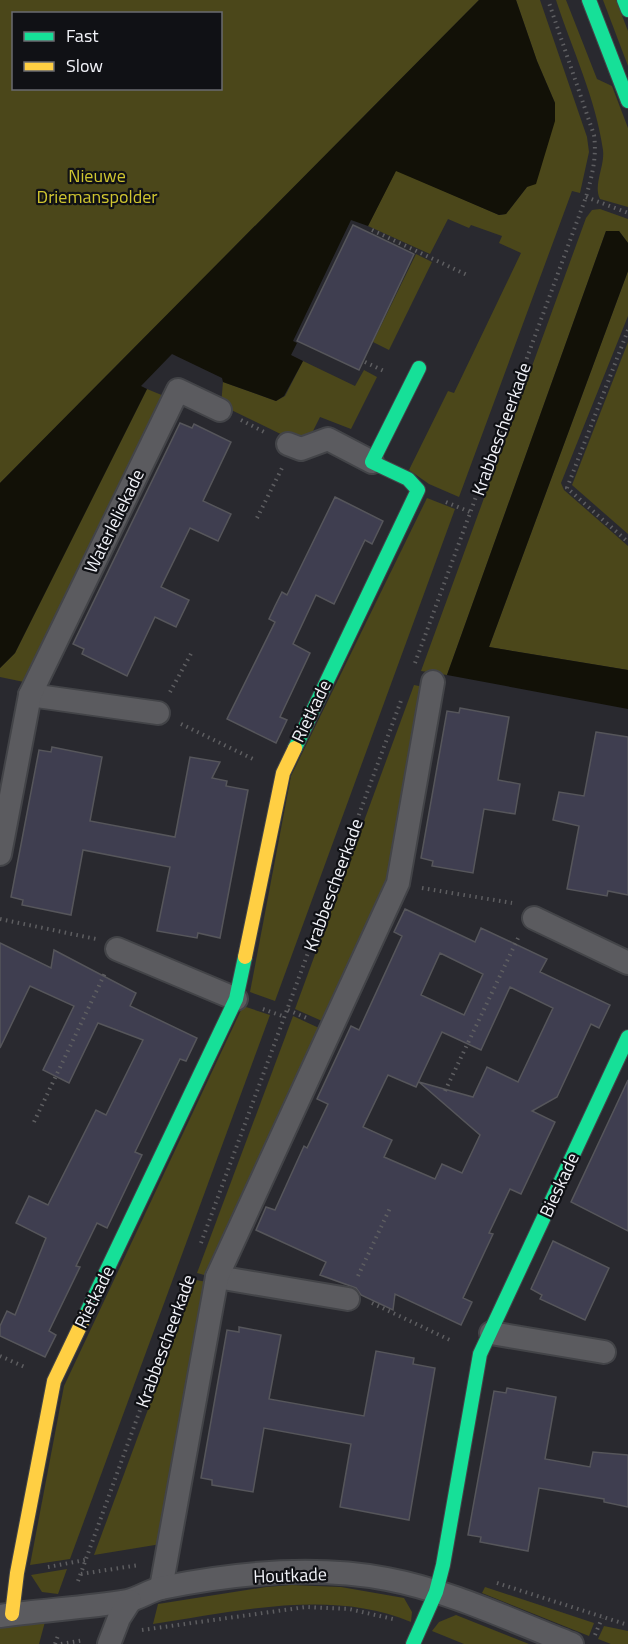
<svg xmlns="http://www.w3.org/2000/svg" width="628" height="1644" font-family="'Titillium Web',sans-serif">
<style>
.green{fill:#4b471a;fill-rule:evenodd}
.water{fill:#121107}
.building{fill:#3f3e50;stroke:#56565b;stroke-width:1.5;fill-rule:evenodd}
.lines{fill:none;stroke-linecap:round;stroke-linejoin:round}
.street-casing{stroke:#434448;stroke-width:26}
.fast-casing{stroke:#434448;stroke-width:16}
.slow-casing{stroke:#434448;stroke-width:16}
.path{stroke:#5e5e61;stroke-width:4;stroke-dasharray:1.5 4.5;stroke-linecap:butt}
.street{stroke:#5b5b5f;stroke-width:22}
.fast{stroke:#16e098;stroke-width:14}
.slow{stroke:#ffcf43;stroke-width:14}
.labels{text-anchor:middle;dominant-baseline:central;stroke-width:4.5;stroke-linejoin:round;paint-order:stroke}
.park-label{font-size:18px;fill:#d0c630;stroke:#101115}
.street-label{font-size:18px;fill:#f2f3f9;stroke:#101115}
</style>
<rect width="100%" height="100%" fill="#29292f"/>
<g class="green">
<path d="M0 0H479L0 483ZM14 14H220V88H14Z"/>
<polygon points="516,0 540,0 587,137 589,152 580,193 572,191 459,497 429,484 409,470 448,391 454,393 521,253 499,243 502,236 471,225 469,228 448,219 430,254 368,226 396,170 499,215 506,214 527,187 555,103 537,61"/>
<path d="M556 0H566L597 79 612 86 628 128V207L600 199C593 185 605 166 603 150 596 99 572 49 556 0Z"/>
<polygon points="603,0 616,0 628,31 628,66"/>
<polygon points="600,209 628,219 628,243 619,231 606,231 447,675 421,671 586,218 592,210"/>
<polygon points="416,254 432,262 389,350 373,342"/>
<polygon points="628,256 628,316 561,483 564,490 628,546 628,670 489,647 628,271"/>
<polygon points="628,342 628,534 572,485"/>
<polygon points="303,361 355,386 364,370 377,377 351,429 320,417 310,437 297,442 221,405 223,382 276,401 285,396"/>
<polygon points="147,389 164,396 24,682 0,677 0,668 15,653"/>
<polygon points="427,498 455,509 275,1001 250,992 291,776"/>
<polygon points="414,685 424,687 390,878 322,1021 295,1009"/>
<polygon points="243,1006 270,1015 70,1559 30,1565 64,1386"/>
<polygon points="293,1016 319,1028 208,1276 197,1273"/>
<polygon points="196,1280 207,1282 161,1544 94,1555"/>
<polygon points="67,1569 58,1594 42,1592 31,1575"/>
<path d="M291 1585 341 1587 404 1598 412 1612 411 1622C330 1588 236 1612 153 1624L158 1604 266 1587Z"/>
<polygon points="485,1587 594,1623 589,1636 482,1593"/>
<polygon points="456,1615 529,1644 464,1644 432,1631 439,1622"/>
<polygon points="46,1618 39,1644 0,1644 0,1625"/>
<polygon points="604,1626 628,1631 628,1644 611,1644 598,1639"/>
</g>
<g class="water">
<polygon points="479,0 516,0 537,61 555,103 555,121 536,184 527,187 506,214 499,215 396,171 368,226 351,220 293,341 297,343 291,355 303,361 284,396 276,401 223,382 222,378 172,354 141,386 147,389 15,653 0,668 0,483"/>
<polygon points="606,231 619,231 628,243 628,271 489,647 628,670 628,709 447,675"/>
</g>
<g class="building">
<polygon points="353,225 414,254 359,370 297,341"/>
<polygon points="180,423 192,428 194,424 231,442 203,501 231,514 218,541 190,528 161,587 189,600 176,627 155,617 127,676 82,654 84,649 73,644"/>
<polygon points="335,497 383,521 372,544 365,540 334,604 316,595 293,644 310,653 280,717 287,720 276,743 227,719 275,622 269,619 275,606 282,592 287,595"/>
<polygon points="460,708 509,717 498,780 520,784 515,814 484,809 473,873 432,866 433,861 421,858 447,711 459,713"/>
<polygon points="596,732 628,737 628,895 608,891 607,896 567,889 579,826 553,820 559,792 584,796"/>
<polygon points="52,747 102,757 90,821 175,837 190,757 220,762 212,778 227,781 226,786 248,790 220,938 198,933 197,938 157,931 170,867 83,850 71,915 22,905 23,900 11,897 39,750 51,752"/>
<path d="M405 909 475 942 481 928 547 959 540 972 610 1005 599 1028 591 1024 557 1097 532 1111 555 1122 521 1194 510 1189 489 1233 493 1234 463 1298 472 1302 461 1325 395 1294 393 1310 361 1295 356 1288 320 1275 326 1262 256 1230 266 1207 275 1210 304 1146 307 1148 328 1104 317 1099 351 1026 359 1030 402 936 394 932ZM440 953 483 974 464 1015 421 995ZM510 987 553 1008 518 1082 487 1067 473 1097 419 1082 480 1135 462 1173 442 1164 435 1179 384 1157 392 1140 363 1127 388 1075 416 1087 442 1032 481 1050Z"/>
<polygon points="0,943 51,968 54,950 136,993 130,1006 197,1038 186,1061 180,1059 135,1152 142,1155 107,1228 97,1223 76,1266 80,1267 49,1331 56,1335 45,1357 0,1336 0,1326 7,1311 15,1315 46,1238 16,1223 29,1196 48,1205 96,1110 106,1115 143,1040 98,1023 69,1083 43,1070 74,1006 30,986 0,1048"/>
<polygon points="628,1080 628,1231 571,1202"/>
<polygon points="553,1241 609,1268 585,1320 540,1299 542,1295 531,1289"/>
<polygon points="239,1327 281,1335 269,1399 364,1416 376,1351 414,1358 413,1364 435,1368 409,1520 340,1507 351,1444 264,1428 253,1492 212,1485 212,1480 201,1478 227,1330 239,1332"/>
<polygon points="507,1388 556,1397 545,1459 590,1467 593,1452 628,1455 628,1507 604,1502 604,1499 539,1488 528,1551 480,1542 481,1537 468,1535 494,1391 506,1393"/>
</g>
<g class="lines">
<g class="street-casing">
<g id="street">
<polyline points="288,444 301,449 328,439 372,462"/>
<polyline points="30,695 158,713"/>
<polyline points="0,854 30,695 178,390 220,410"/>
<polyline points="534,918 628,963"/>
<polyline points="117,949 236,999"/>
<polyline points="217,1277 348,1299"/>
<polyline points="491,1333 604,1352"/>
<polyline points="161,1588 217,1277 398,883 433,682"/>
<path d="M0 1616C42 1610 85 1608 127 1601 138 1599 149 1591 161 1588 234 1573 313 1565 387 1579 451 1591 512 1621 572 1644"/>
<polyline points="109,1644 119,1618 130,1601"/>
</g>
</g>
<g class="fast-casing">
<g id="fast">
<polyline points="589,0 628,101"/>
<polyline points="624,0 628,10"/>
<polyline points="295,748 418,490 408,479 372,462 419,368"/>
<polyline points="85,1316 236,999 245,957"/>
<polyline points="413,1644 436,1592 443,1565 480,1354 628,1037"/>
</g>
</g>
<g class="slow-casing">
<g id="slow">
<polyline points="245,957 283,773 295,748"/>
<polyline points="12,1614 17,1573 54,1381 85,1316"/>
</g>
</g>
<g class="path">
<polyline points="586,197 628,213"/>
<polyline points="372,230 467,275"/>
<polyline points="628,330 567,488 628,542"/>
<polyline points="365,362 386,372"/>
<polyline points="241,420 266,433"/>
<polyline points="446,502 470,512"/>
<polyline points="257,518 282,468"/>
<path d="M415 663 586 197C592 176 597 157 594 135L548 0"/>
<polyline points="170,692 193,650"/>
<polyline points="181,724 255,760"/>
<polyline points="422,888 512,903"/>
<polyline points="0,919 96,939"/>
<polyline points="263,1009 285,1017"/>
<polyline points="288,1010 309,1019"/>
<polyline points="445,1091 519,936"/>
<polyline points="34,1122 106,971"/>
<polyline points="201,1243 402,698"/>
<polyline points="358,1276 390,1208"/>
<polyline points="372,1303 452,1341"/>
<polyline points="0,1356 27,1368"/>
<polyline points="48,1567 85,1560"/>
<polyline points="81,1574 139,1565"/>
<polyline points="78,1581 188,1278"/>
<polyline points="497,1583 628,1625"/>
<polyline points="142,1630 306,1607 349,1609 393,1619"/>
<polyline points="595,1635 602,1618"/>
<polyline points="55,1644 59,1633"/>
<polyline points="61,1644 84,1640"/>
</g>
<use href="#street" class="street"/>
<use href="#fast" class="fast"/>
<use href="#slow" class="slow"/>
</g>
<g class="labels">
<g class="park-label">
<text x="97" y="175">Nieuwe<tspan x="97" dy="21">Driemanspolder</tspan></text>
</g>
<g class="street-label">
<text transform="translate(501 429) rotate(-70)">Krabbescheerkade</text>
<text transform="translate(114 521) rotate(-64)">Waterleliekade</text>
<text transform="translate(311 711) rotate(-64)">Rietkade</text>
<text transform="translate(333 885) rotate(-70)">Krabbescheerkade</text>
<text transform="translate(559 1185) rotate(-65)">Bieskade</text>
<text transform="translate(94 1297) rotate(-64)">Rietkade</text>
<text transform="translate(165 1341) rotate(-70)">Krabbescheerkade</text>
<text transform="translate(290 1575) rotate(-2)">Houtkade</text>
</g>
</g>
<rect x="12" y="12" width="210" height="78" fill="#101115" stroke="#6a6b70" stroke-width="1.5"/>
<rect x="24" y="32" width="30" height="9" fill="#16e098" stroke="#6a6b70" stroke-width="1.5"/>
<text x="66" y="42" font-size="18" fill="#f2f3f9">Fast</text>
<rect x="24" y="62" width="30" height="9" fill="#ffcf43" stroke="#6a6b70" stroke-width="1.5"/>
<text x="66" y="72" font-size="18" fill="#f2f3f9">Slow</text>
</svg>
